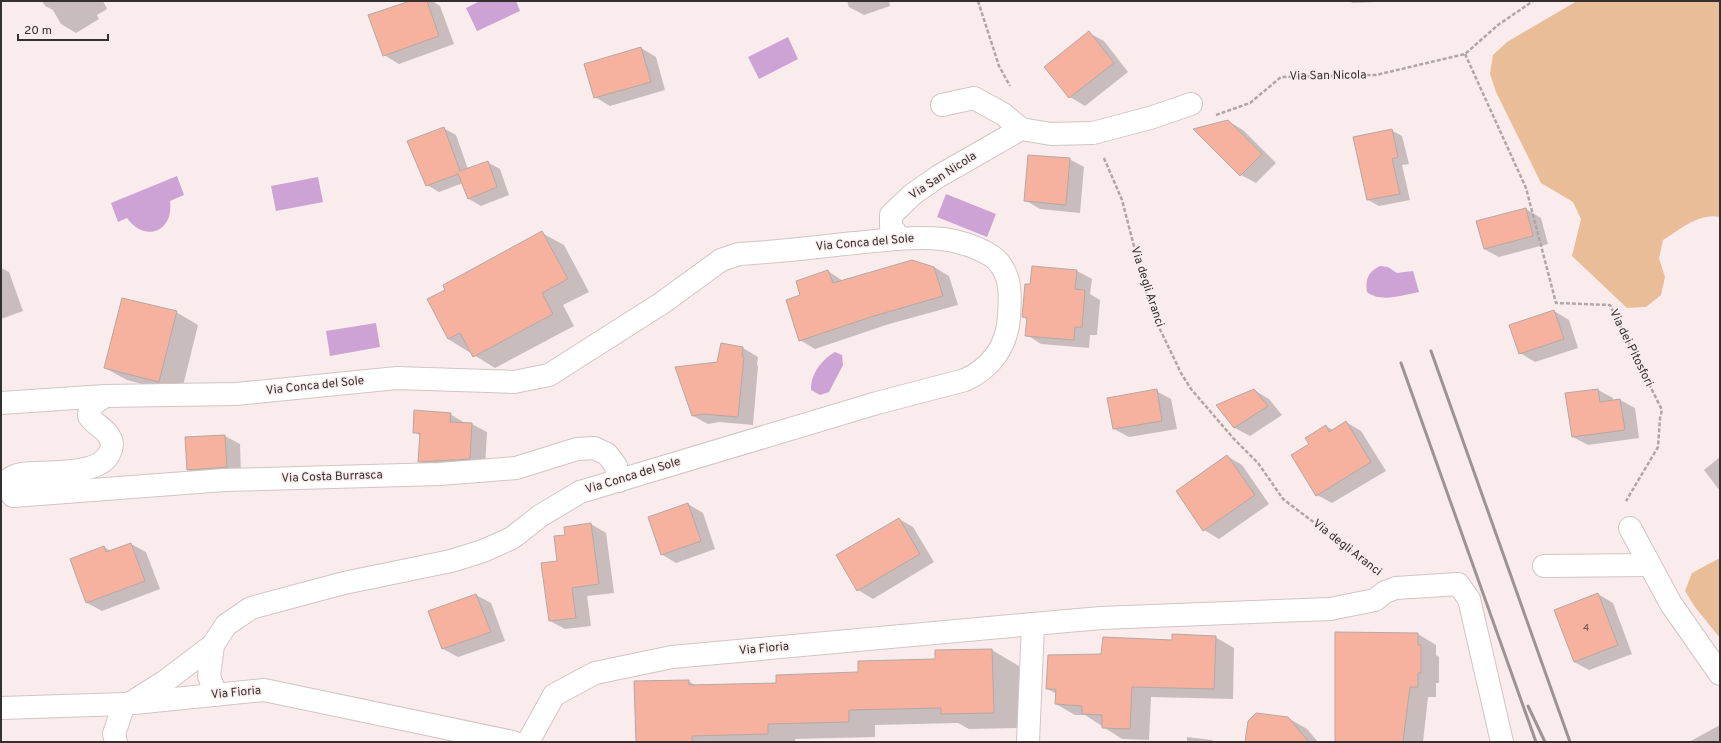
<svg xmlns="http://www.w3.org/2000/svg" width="1721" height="743" font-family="Overpass,sans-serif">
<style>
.green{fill:#e8bd97}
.water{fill:#cda2d4}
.shadow{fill:#0003}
.building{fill:#f6b29e;stroke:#b5a8a5}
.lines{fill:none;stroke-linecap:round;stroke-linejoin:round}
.street-casing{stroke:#d2c4c5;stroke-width:24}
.path{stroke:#b0a6a6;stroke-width:2.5;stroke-dasharray:4 2;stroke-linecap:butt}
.street{stroke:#fff;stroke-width:22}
.rail{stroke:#9d9394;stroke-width:3}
.labels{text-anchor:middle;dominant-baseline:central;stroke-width:3;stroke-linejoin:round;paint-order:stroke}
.number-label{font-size:10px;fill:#65504c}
.street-label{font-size:12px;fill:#353030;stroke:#faeced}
</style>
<rect width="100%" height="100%" fill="#faeced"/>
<g class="green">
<path d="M1577 1H1720V217C1700 212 1679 230 1663 240L1659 258 1665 277 1661 295 1646 307 1627 308 1572 256 1581 219 1573 202 1541 183 1496 92 1490 74 1493 55 1507 42Z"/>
<polygon points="1720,558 1720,638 1695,607 1685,591 1692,573"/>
</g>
<g class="water">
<polygon points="480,1 516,1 520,11 477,31 466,8"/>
<polygon points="788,37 798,59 759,79 748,57"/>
<path d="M177 176 184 195 170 201C174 232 145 243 127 218L118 222 111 203Z"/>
<polygon points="318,177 323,202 276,211 271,186"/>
<polygon points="946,194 996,214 987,237 937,217"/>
<path d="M1380 266 1388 267 1397 273 1413 271 1419 292C1403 295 1381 303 1367 292 1365 279 1368 272 1380 266Z"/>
<polygon points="376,323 380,347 330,356 326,331"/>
<path d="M835 352 842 355 843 365 829 392 820 395 811 390C810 375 822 359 835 352Z"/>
</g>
<g class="shadow">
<polygon points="42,1 103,1 107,9 97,15 99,19 76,33 61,24 53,10 45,6"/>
<polygon points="413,1 432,1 440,6 454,44 399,64 384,55"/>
<polygon points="847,1 889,1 890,6 864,15 849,7"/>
<polygon points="1348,1 1399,1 1353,3"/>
<polygon points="1089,33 1104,41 1128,72 1085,106 1070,97"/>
<polygon points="641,48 656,57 665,90 610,106 595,97"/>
<polygon points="1228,121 1243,130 1276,163 1256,183 1241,175"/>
<polygon points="443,128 456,135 468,169 487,162 500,169 509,195 481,206 469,199 463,183 439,192 427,185"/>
<polygon points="1391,130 1402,136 1409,164 1402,165 1410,200 1379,206 1368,200"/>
<polygon points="1069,159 1084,167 1080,213 1040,209 1025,200"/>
<polygon points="1526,209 1541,218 1548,244 1499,257 1484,249"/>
<polygon points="542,233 564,245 589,292 563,305 574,326 495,368 448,339"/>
<polygon points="934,267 949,276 958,305 889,324 815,349 800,340 801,295 828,271 843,281"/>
<polygon points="1,268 9,272 23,311 1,319"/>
<polygon points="1077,271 1092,279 1090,294 1100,300 1097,335 1090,335 1089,348 1041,344 1027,335 1028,320 1023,317"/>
<polygon points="1554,311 1569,320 1578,348 1535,362 1520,353"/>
<polygon points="176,312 198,325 181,394 127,380 105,368"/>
<polygon points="743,348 758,357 757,365 758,366 753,425 719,422 708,424 693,416 718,363"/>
<polygon points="1254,390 1269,399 1282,415 1250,436 1235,428 1217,406"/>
<polygon points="1598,390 1613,398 1613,401 1620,400 1635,408 1639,438 1588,445 1573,437"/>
<polygon points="1156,391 1171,399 1177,429 1129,437 1114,429"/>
<polygon points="450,414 465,423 472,424 487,432 485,467 434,470 420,462 421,436 414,432"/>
<polygon points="1346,422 1361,431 1386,471 1332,503 1317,495 1326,426 1333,430"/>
<polygon points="225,436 240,444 241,476 203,478 188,470"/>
<polygon points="1227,456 1242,465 1269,504 1219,539 1204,530"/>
<polygon points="1720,457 1720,491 1704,470"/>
<polygon points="688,504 703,513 715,549 676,563 661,554"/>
<polygon points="899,519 913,527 934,562 873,599 858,590"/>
<polygon points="591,524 606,533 614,593 587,596 591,626 565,629 550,621 558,562 566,536"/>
<polygon points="131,544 146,552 160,589 102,611 87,603 71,560 104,547 111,551"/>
<polygon points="1598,594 1613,603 1632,654 1589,670 1574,662"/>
<polygon points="476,595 491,603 505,641 458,657 443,649 430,612"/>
<polygon points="1418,634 1436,645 1436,655 1439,657 1439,683 1436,683 1436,697 1428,697 1423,742 1336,742"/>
<polygon points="1215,637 1234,648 1233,699 1151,697 1149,740 1122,739 1085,715 1075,715 1056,704 1057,694 1047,689 1102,655 1173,641"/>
<polygon points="992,650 1019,666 1020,728 969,729 958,723 875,725 875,737 795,739 795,742 637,742 688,681 697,686 777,684 859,673"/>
<polygon points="1288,718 1307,729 1318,742 1246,742"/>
<polygon points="1720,725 1720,742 1689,742"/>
<polygon points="1187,737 1212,740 1215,742 1187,742"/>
</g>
<g class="building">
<polygon points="410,1 427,1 439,36 383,56 368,15"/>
<polygon points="1089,31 1114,63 1069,98 1044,67"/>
<polygon points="641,47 651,82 594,98 584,64"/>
<polygon points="1228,120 1262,154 1240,176 1193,129"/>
<polygon points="444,127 460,171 488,161 497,187 468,199 458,174 426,186 407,141"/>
<polygon points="1392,129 1398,157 1392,159 1400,194 1367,200 1353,137"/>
<polygon points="1028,155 1070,158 1066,205 1024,201"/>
<polygon points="1526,208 1533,236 1484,249 1476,221"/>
<polygon points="542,231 568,279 542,293 553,314 473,357 460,333 448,339 427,299 445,290 443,285"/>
<polygon points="912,260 934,267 943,296 874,316 799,341 786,300 800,295 796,281 828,270 833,283"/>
<polygon points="1032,266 1077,270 1075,289 1085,290 1082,327 1075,327 1074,340 1025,336 1027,318 1022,317 1025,284 1030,284"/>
<polygon points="122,298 177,311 159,382 104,368"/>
<polygon points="1554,310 1564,339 1519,354 1509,325"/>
<polygon points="721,343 743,347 742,356 744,357 738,417 703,414 692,416 675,367 717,362"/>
<polygon points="1157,389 1162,421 1113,429 1107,398"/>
<polygon points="1254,389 1268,406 1234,428 1216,405"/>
<polygon points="1598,389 1600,402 1620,399 1625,430 1572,437 1565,393"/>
<polygon points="414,410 451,413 450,422 472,423 470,459 418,462 420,433 413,433"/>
<polygon points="1346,421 1371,462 1316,496 1291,455 1309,444 1305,438 1326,425 1329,432"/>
<polygon points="225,435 227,467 187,470 185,437"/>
<polygon points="1227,455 1255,495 1203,531 1176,491"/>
<polygon points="688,503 701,541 661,555 648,517"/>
<polygon points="899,518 920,554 857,591 836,555"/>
<polygon points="591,523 599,584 572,588 576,618 549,621 541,563 557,561 554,536 565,535 564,527"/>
<polygon points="131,543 145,581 86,603 70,559 104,546 106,552"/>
<polygon points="1598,593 1618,645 1574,662 1554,610"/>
<polygon points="476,594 491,632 442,649 428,611"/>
<polygon points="1335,632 1418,633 1418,645 1421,645 1421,673 1418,673 1418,687 1410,687 1403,742 1335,742"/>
<polygon points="1172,634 1216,636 1214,689 1132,687 1130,729 1102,728 1102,715 1082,714 1082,706 1055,704 1056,689 1046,689 1048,655 1101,654 1103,637 1172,640"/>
<polygon points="992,649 994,713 941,714 941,708 849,710 849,722 768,724 768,734 692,736 692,742 636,742 634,681 689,680 689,685 776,683 776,675 858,672 858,661 935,659 935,650"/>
<polygon points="1256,713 1288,717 1309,742 1245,742 1248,721"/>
</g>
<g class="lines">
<g class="street-casing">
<g id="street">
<polyline points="942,105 974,98 1003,114 1021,129"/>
<polyline points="899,238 891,226 891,215 913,194 939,176 1021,129 1051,134 1093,133 1150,118 1191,104"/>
<path d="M105 396C98 401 88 406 89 416 94 425 106 428 110 438 113 442 112 448 110 452 101 477 44 471 22 474 15 475 11 477 6 482L7 488 13 496 225 480 440 474 516 468 577 449 594 448 607 454 616 466 619 481"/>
<path d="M1 403 105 396 236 394 397 378 514 382 549 375 662 303 721 260 739 254C778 252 816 247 855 243 884 240 913 236 943 239 959 241 990 250 1000 264 1012 280 1010 298 1009 317 1007 346 991 368 965 380L877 403 580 492 540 516 512 538 483 551 451 561 344 583 251 608 226 625 213 645 209 676 216 695"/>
<polyline points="1630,528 1671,604 1720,674"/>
<polyline points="1544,566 1649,565"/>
<polyline points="134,701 164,682 213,645"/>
<polyline points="1,708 124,704 264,690 513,742"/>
<polyline points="116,742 114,734 124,704"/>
<polyline points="528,742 554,695 595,673 672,657 1033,624"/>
<polyline points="1028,742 1033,624 1101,618 1330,609 1375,600 1385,592 1396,588 1458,584 1469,599 1502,742"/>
</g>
</g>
<g class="path">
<polyline points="978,1 999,66 1010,86"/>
<polyline points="1465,54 1526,188 1556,303 1610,305 1662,410 1660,418 1658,447 1626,501"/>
<polyline points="1216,115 1250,103 1281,77 1376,75 1465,54 1498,25 1533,1"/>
<polyline points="1104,158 1122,200 1148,300 1156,321 1181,373 1191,389 1234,439 1258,463 1283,499 1373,567"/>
</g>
<use href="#street" class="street"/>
<g class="rail">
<polyline points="1431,351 1570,742"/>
<polyline points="1401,363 1536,742"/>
<polyline points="1528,706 1545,742"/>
</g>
</g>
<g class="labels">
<g class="number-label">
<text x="1586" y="628">4</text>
</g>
<g class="street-label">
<text transform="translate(1328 76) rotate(-1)">Via San Nicola</text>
<text transform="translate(943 176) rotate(-33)">Via San Nicola</text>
<text transform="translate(865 243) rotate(-5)">Via Conca del Sole</text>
<text transform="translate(1147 287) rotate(72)">Via degli Aranci</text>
<text transform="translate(1631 348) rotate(64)">Via dei Pitosfori</text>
<text transform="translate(315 386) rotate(-6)">Via Conca del Sole</text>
<text transform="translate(633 476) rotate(-17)">Via Conca del Sole</text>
<text transform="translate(332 477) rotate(-2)">Via Costa Burrasca</text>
<text transform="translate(1347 548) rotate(38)">Via degli Aranci</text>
<text transform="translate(764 649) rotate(-5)">Via Fioria</text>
<text transform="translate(236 693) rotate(-5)">Via Fioria</text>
</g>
</g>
<rect width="1721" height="743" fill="none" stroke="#353030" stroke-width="4"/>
<path d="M18 34v6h90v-6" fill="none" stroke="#353030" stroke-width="2"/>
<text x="24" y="34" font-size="12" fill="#353030" stroke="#faeced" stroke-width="3" paint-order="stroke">20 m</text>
</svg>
